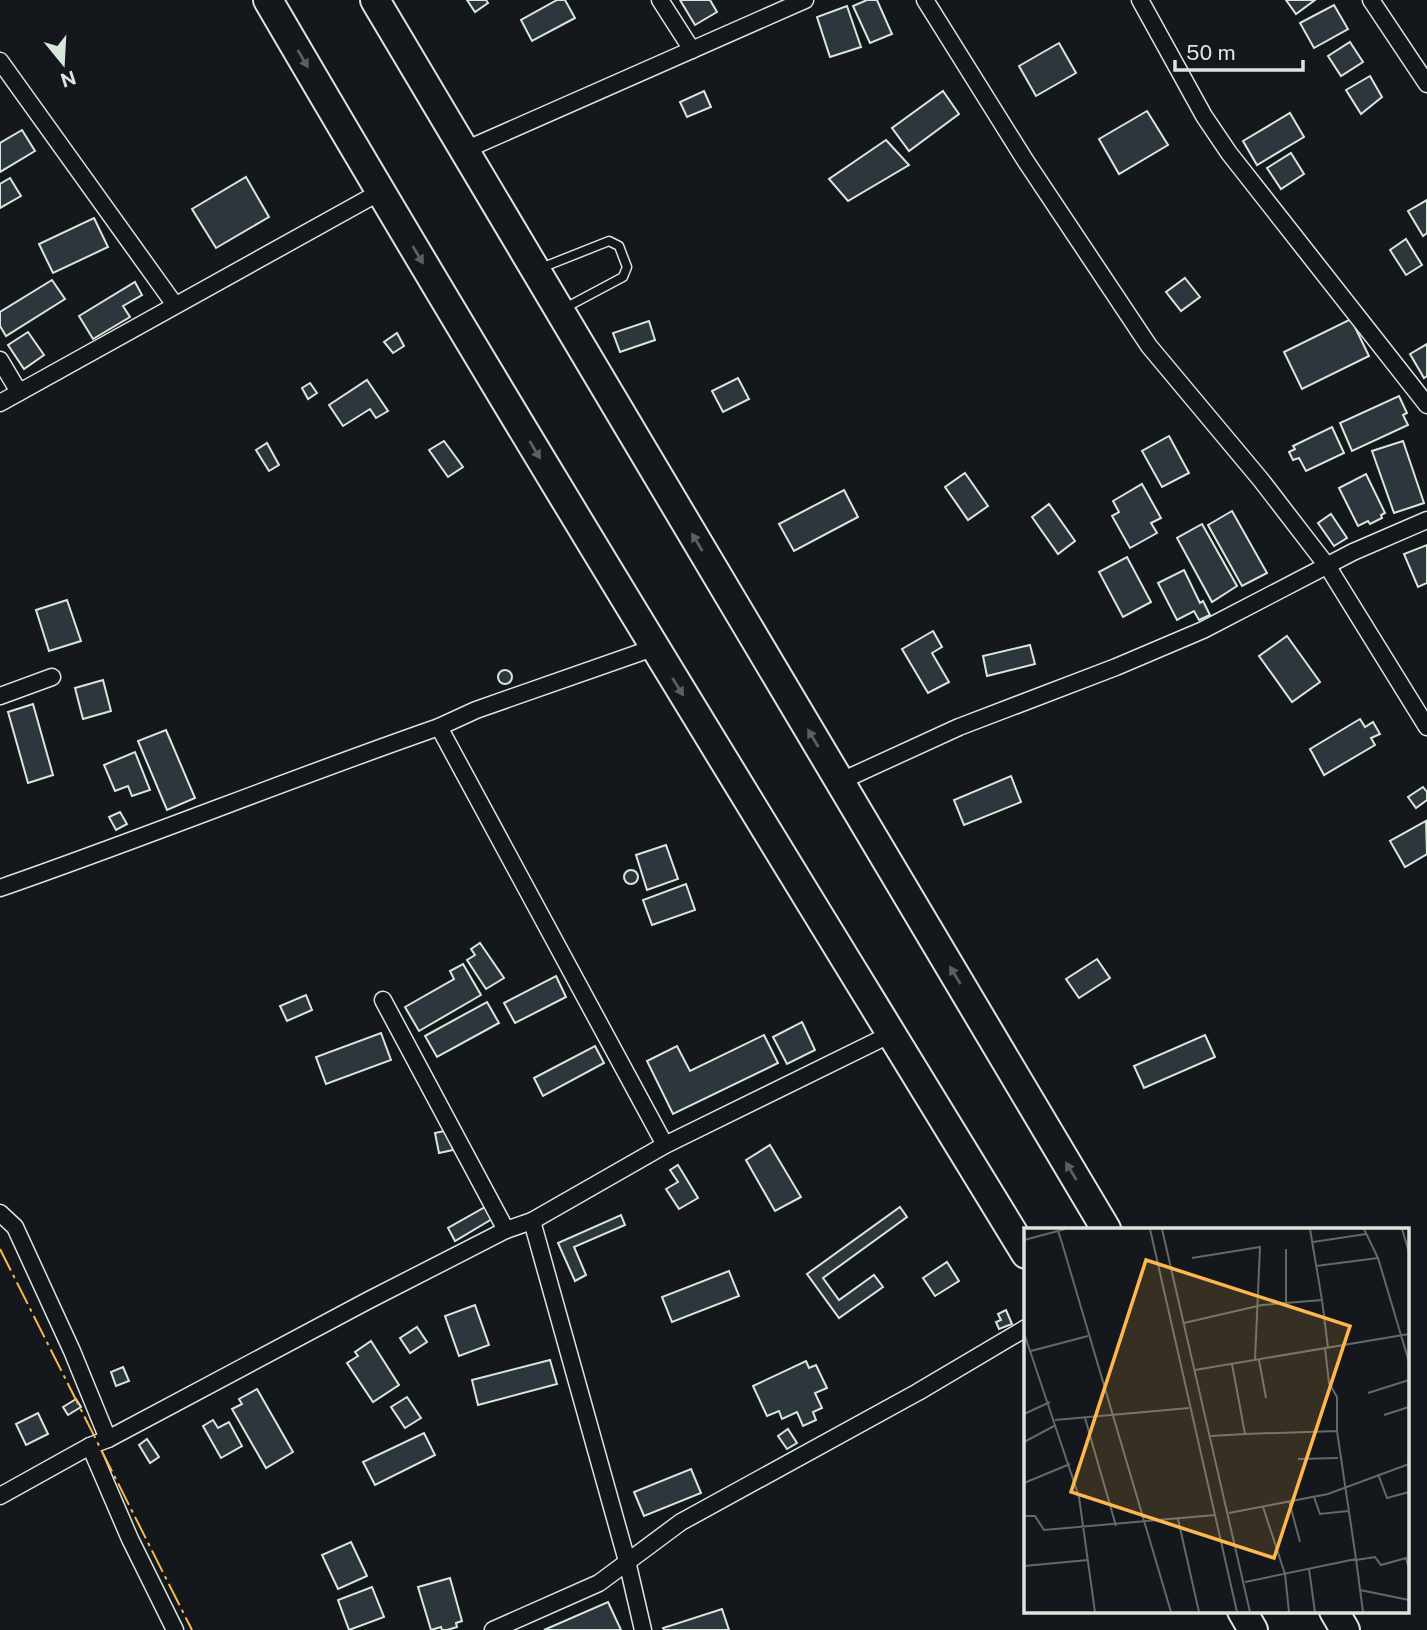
<svg xmlns="http://www.w3.org/2000/svg" width="1427" height="1630" font-family="'Public Sans',sans-serif">
<style>
.building{fill:#2c363c;stroke:#d8e6dc;stroke-width:2}
.lines{fill:none;stroke-linecap:round;stroke-linejoin:round}
.lane-casing{stroke:#d8e6dc;stroke-width:11}
.street-casing{stroke:#d8e6dc;stroke-width:19}
.highway-casing{stroke:#d8e6dc;stroke-width:32}
.lane{stroke:#14181c;stroke-width:8}
.street{stroke:#14181c;stroke-width:16}
.highway{stroke:#14181c;stroke-width:28}
.power{stroke:#ffb74d;stroke-width:2;stroke-dasharray:24 5 3.5 5;stroke-linecap:butt}
.oneway{fill:#59605f}
.inset-road{fill:none;stroke:#626a69;stroke-width:2}
.view{fill:#ffb74d;fill-opacity:0.15;stroke:#ffb74d;stroke-width:3.5}
.inset-edge{fill:none;stroke:#d8e6dc;stroke-width:3.5}
</style>
<rect width="100%" height="100%" fill="#14181c"/>
<g class="building">
<polygon points="467,0 486,0 488,3 475,12"/>
<polygon points="557,0 565,0 575,18 532,41 521,20"/>
<polygon points="680,0 710,0 717,12 695,25"/>
<polygon points="867,0 877,0 892,34 870,43 853,6"/>
<polygon points="1286,0 1315,0 1296,14"/>
<polygon points="1334,5 1348,29 1314,48 1300,23"/>
<polygon points="847,6 861,47 830,57 817,17"/>
<polygon points="1350,42 1363,62 1341,76 1328,56"/>
<polygon points="1059,43 1076,73 1036,96 1019,66"/>
<polygon points="1370,76 1382,97 1361,114 1346,90"/>
<polygon points="704,91 711,107 687,117 680,102"/>
<polygon points="943,91 959,114 909,151 892,128"/>
<polygon points="1147,111 1168,145 1119,174 1099,139"/>
<polygon points="1290,113 1304,137 1257,165 1243,141"/>
<polygon points="22,130 35,151 0,172 0,143"/>
<polygon points="886,140 909,165 848,201 829,179"/>
<polygon points="1291,153 1304,174 1281,189 1267,168"/>
<polygon points="246,177 269,217 216,248 192,209"/>
<polygon points="10,178 21,196 0,208 0,184"/>
<polygon points="1427,200 1427,233 1423,236 1408,211"/>
<polygon points="94,218 108,247 53,273 39,244"/>
<polygon points="1406,239 1422,265 1406,275 1390,250"/>
<polygon points="1185,278 1200,297 1181,311 1166,292"/>
<polygon points="52,280 65,299 6,336 0,326 0,312"/>
<polygon points="135,282 142,295 123,306 130,317 93,339 79,316"/>
<polygon points="1351,319 1369,356 1302,389 1284,352"/>
<polygon points="649,321 655,340 620,352 613,333"/>
<polygon points="28,332 44,355 24,369 8,345"/>
<polygon points="397,333 404,346 393,353 384,342"/>
<polygon points="1427,344 1427,376 1424,378 1410,354"/>
<polygon points="738,378 749,399 723,412 712,391"/>
<polygon points="367,380 388,411 376,418 370,409 343,426 329,405"/>
<polygon points="310,383 317,393 308,399 302,388"/>
<polygon points="1399,396 1407,413 1403,415 1408,425 1352,451 1340,423"/>
<polygon points="1332,427 1344,453 1306,471 1299,458 1293,460 1289,452 1295,449 1293,446"/>
<polygon points="1169,436 1189,473 1162,487 1142,451"/>
<polygon points="444,441 463,467 448,477 429,450"/>
<polygon points="1403,441 1424,503 1394,513 1372,451"/>
<polygon points="267,443 279,465 269,471 256,450"/>
<polygon points="965,473 988,506 968,520 945,487"/>
<polygon points="1366,474 1385,513 1381,515 1382,518 1370,524 1368,521 1358,526 1339,488"/>
<polygon points="1142,484 1161,518 1151,523 1157,533 1130,548 1112,516 1119,512 1113,501"/>
<polygon points="844,490 858,517 794,551 779,524"/>
<polygon points="1049,504 1075,541 1058,554 1032,517"/>
<polygon points="1232,511 1267,573 1242,586 1208,525"/>
<polygon points="1331,514 1347,538 1334,546 1318,523"/>
<polygon points="1202,524 1237,586 1212,602 1177,538"/>
<polygon points="1427,545 1427,583 1418,587 1404,554"/>
<polygon points="1127,557 1151,602 1123,617 1099,572"/>
<polygon points="1184,570 1200,603 1203,601 1210,615 1199,620 1194,611 1177,620 1158,583"/>
<polygon points="67,600 81,641 49,651 36,610"/>
<polygon points="933,631 942,647 932,653 949,682 928,693 902,649"/>
<polygon points="1287,636 1320,682 1292,702 1259,656"/>
<polygon points="1030,645 1035,664 987,676 983,656"/>
<circle cx="505" cy="677" r="7"/>
<polygon points="103,680 111,711 83,719 75,688"/>
<polygon points="33,704 53,775 28,783 8,712"/>
<polygon points="1360,719 1365,727 1373,722 1380,734 1371,738 1375,745 1324,775 1310,749"/>
<polygon points="166,730 195,798 167,810 138,741"/>
<polygon points="135,752 150,790 132,796 128,786 115,791 104,765"/>
<polygon points="1011,776 1021,802 964,825 954,800"/>
<polygon points="1423,787 1427,792 1427,800 1416,808 1408,797"/>
<polygon points="120,812 127,824 116,830 109,817"/>
<polygon points="1426,821 1427,854 1405,867 1390,841"/>
<polygon points="666,845 678,879 647,890 636,855"/>
<circle cx="631" cy="877" r="7"/>
<polygon points="686,884 695,910 652,925 643,900"/>
<polygon points="480,943 504,978 486,989 467,960 475,955 471,949"/>
<polygon points="1097,959 1110,978 1079,998 1066,979"/>
<polygon points="463,964 481,995 419,1031 405,1007 454,979 450,971"/>
<polygon points="556,976 566,997 515,1023 504,1003"/>
<polygon points="306,995 312,1010 287,1021 280,1006"/>
<polygon points="487,1002 499,1023 437,1057 425,1036"/>
<polygon points="802,1022 815,1050 787,1064 773,1037"/>
<polygon points="381,1033 391,1060 326,1084 316,1057"/>
<polygon points="764,1035 778,1063 673,1114 647,1061 677,1046 690,1071"/>
<polygon points="1205,1035 1215,1057 1144,1088 1134,1066"/>
<polygon points="595,1046 604,1063 543,1096 534,1078"/>
<polygon points="449,1130 453,1150 439,1153 435,1133"/>
<polygon points="770,1145 801,1197 775,1211 746,1160"/>
<polygon points="678,1165 698,1198 679,1209 666,1189 678,1182 670,1170"/>
<polygon points="485,1207 492,1219 455,1241 448,1228"/>
<polygon points="900,1207 907,1217 823,1278 839,1300 874,1275 883,1287 839,1318 807,1274"/>
<polygon points="621,1215 625,1225 574,1247 586,1275 575,1281 558,1243"/>
<polygon points="947,1262 959,1281 935,1296 923,1278"/>
<polygon points="729,1271 739,1296 672,1322 662,1297"/>
<polygon points="475,1305 489,1345 459,1356 445,1316"/>
<polygon points="1006,1310 1012,1324 999,1329 996,1322 1001,1320 998,1314"/>
<polygon points="417,1327 427,1342 410,1353 400,1338"/>
<polygon points="371,1341 399,1385 373,1402 347,1363 358,1356 355,1352"/>
<polygon points="550,1360 557,1384 478,1405 472,1380"/>
<polygon points="806,1361 809,1368 816,1365 827,1388 815,1393 822,1408 813,1412 816,1420 803,1426 797,1412 782,1419 779,1411 767,1416 753,1386"/>
<polygon points="123,1367 129,1381 116,1386 111,1372"/>
<polygon points="257,1389 293,1452 266,1468 232,1409 242,1404 239,1399"/>
<polygon points="407,1397 421,1418 405,1428 391,1407"/>
<polygon points="76,1399 81,1407 68,1415 63,1407"/>
<polygon points="38,1413 48,1434 26,1445 16,1424"/>
<polygon points="213,1420 218,1428 229,1422 242,1446 221,1458 203,1426"/>
<polygon points="788,1429 797,1443 787,1449 778,1436"/>
<polygon points="424,1433 435,1455 375,1485 363,1462"/>
<polygon points="147,1439 159,1457 150,1463 139,1445"/>
<polygon points="691,1469 701,1493 644,1516 634,1492"/>
<polygon points="351,1542 367,1576 338,1589 322,1555"/>
<polygon points="450,1578 462,1621 456,1623 457,1627 447,1630 442,1630 441,1627 431,1630 418,1587"/>
<polygon points="372,1587 384,1617 349,1630 338,1600"/>
<polygon points="608,1602 621,1630 544,1630"/>
<polygon points="722,1609 729,1630 664,1630 663,1628"/>
</g>
<g class="lines">
<g class="lane-casing">
<polyline id="lane" points="541,268 609,241 619,246 627,267 623,277 563,309"/>
</g>
<g class="street-casing">
<g id="street">
<polyline points="660,0 692,50"/>
<polyline points="925,0 1025,160 1149,346 1261,480 1328,567 1427,727"/>
<polyline points="1140,0 1204,116 1229,153 1427,405"/>
<polyline points="1371,0 1427,84"/>
<polyline points="0,61 175,305"/>
<polyline points="465,150 805,0"/>
<polyline points="0,360 19,392"/>
<polyline points="0,403 380,192"/>
<polyline points="653,648 476,710 439,727 665,1145"/>
<polyline points="0,696 52,677"/>
<polyline points="839,782 959,727 1116,667 1203,630 1353,552 1427,520"/>
<path d="M0 888C147 837 292 778 439 727"/>
<polyline points="383,1000 506,1230"/>
<polyline points="0,1213 15,1227 72,1351 108,1439"/>
<polyline points="532,1221 627,1561 643,1630"/>
<polyline points="90,1446 130,1539 175,1630"/>
<polyline points="0,1496 90,1446 108,1439 369,1300 506,1230 532,1221 665,1145 891,1034"/>
<polyline points="493,1630 599,1583 681,1522 918,1392 1026,1328"/>
</g>
</g>
<g class="highway-casing">
<g id="highway">
<path d="M268 0C514 422 772 838 1026 1254"/>
<polyline points="375,0 1106,1229"/>
<polyline points="1242,1611 1253,1630"/>
<polyline points="1334,1611 1345,1630"/>
</g>
</g>
<use href="#lane" class="lane"/>
<use href="#street" class="street"/>
<use href="#highway" class="highway"/>
<polyline class="power" points="0,1249 192,1630"/>
</g>
<defs><path id="oneway-solid" d="M-6-.8H1V-3.2L6.5 0L1 3.2V.8H-6Z" transform="scale(1.75)"/></defs>
<g class="oneway">
<use href="#oneway-solid" transform="translate(303 59) rotate(60)"/>
<use href="#oneway-solid" transform="translate(418 255) rotate(59)"/>
<use href="#oneway-solid" transform="translate(535 450) rotate(59)"/>
<use href="#oneway-solid" transform="translate(697 542) rotate(-121)"/>
<use href="#oneway-solid" transform="translate(678 687) rotate(58)"/>
<use href="#oneway-solid" transform="translate(813 738) rotate(-121)"/>
<use href="#oneway-solid" transform="translate(955 975) rotate(-121)"/>
<use href="#oneway-solid" transform="translate(1071 1171) rotate(-121)"/>
</g>
<g transform="translate(1024 1228)">
<rect width="385" height="385" fill="#14181c"/>
<path class="inset-road" d="M41 1 34 3 38 15 147 384M126 1 213 384M138 1 226 384M340 1 354 30 385 134M378 1 385 24M0 12 34 3M289 14 342 6M168 30 236 19 231 132M292 38 354 30M298 72 304 120M262 75V21M160 95 238 77 298 72 286 1M0 105 55 269 71 384M7 123 64 108M235 132 242 170M171 142 385 106M344 165 385 152M0 186 26 174M360 187 385 179M61 190 92 298M31 192 165 180M221 206 313 203V169L305 155 301 120M187 208 221 206 208 136M0 214 32 197M274 231 314 230M354 246 363 270 385 264M0 255 46 236M290 269 296 286 324 283M265 273 276 314M239 279 261 346 265 384M205 285 304 266 385 236M0 288H11L20 302 191 287M154 291 175 384M332 331 339 384M332 332 351 329 357 337 382 330 385 341M0 338 64 332M285 341 291 384M221 354 332 331 313 203M336 362 385 372"/>
<path class="view" d="M122 32 326 98 250 330 47 264Z"/>
<rect width="385" height="385" class="inset-edge"/>
</g>
<g transform="translate(63 63) rotate(162)" stroke="#14181c" stroke-width="5" paint-order="stroke">
<path d="M0-5L12 26L0 18L-12 26Z" fill="#d8e6dc"/>
<text y="-10" font-size="19" font-weight="bold" text-anchor="middle" fill="#d8e6dc">N</text>
</g>
<path d="M1175 60v10h128v-10" fill="none" stroke="#d8e6dc" stroke-width="3.5"/>
<text x="1186" y="60" font-size="21" fill="#d8e6dc" stroke="#14181c" stroke-width="5" paint-order="stroke">50 m</text>
</svg>
